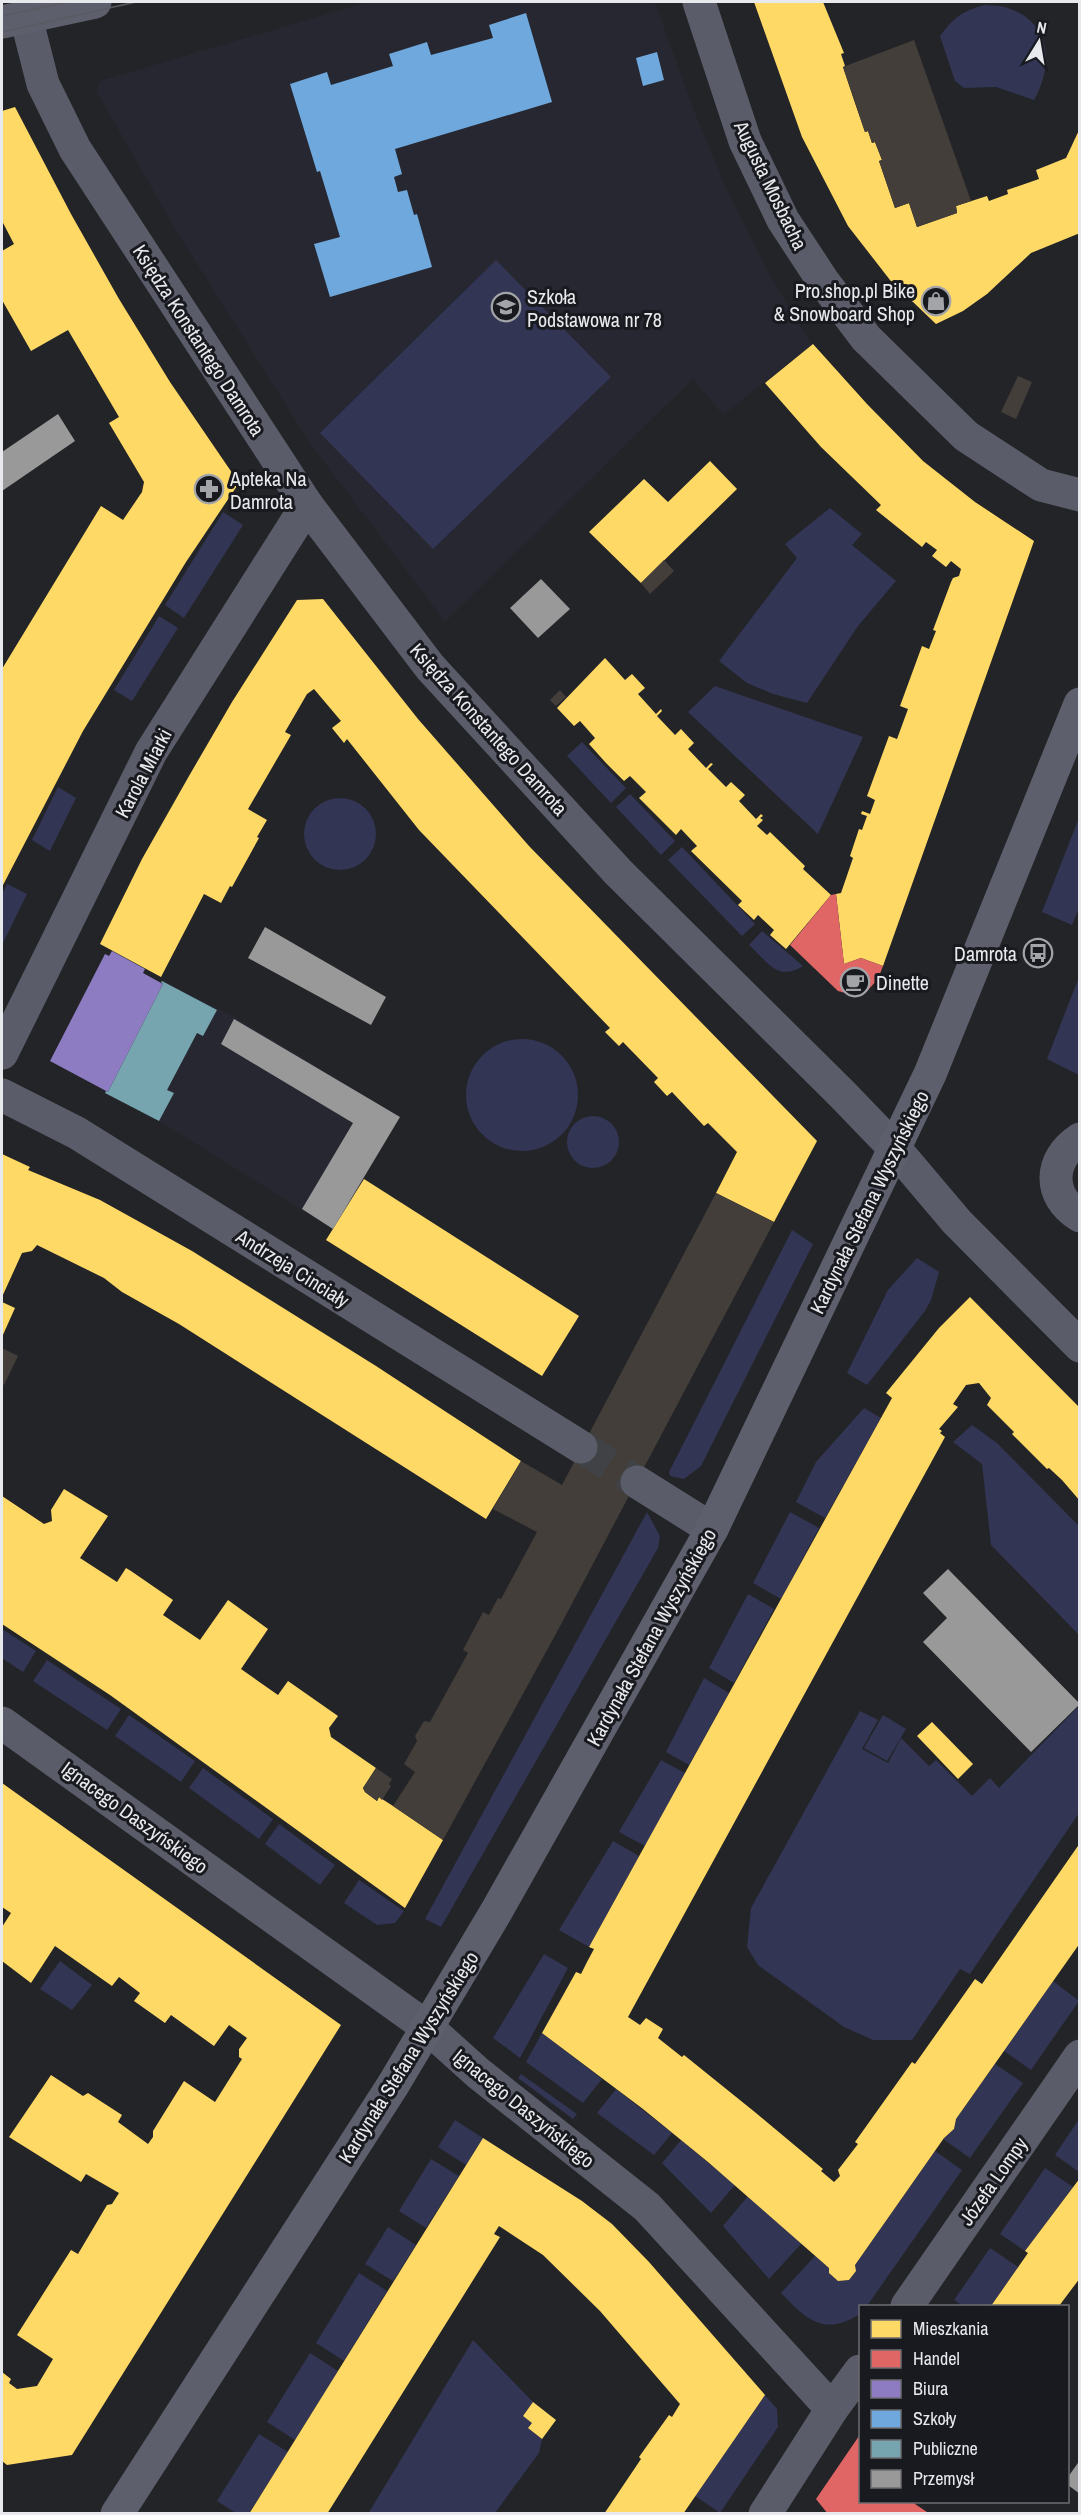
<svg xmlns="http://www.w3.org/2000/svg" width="1081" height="2515" font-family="'Archivo Narrow',sans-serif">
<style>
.built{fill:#262731}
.green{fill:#323554}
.homes{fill:#ffd966}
.shops{fill:#e06666}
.offices{fill:#8e7cc3}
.schools{fill:#6fa8dc}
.public{fill:#76a5af}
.industry{fill:#999}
.building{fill:#443e3a}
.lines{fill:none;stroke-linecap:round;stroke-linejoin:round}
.street-tunnel{stroke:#414245;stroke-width:33;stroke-dasharray:33 16;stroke-linecap:butt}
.street{stroke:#5a5c69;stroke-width:33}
.secondary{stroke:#5d5f6d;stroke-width:33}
.tram{stroke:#5a5b62;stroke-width:1.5}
.labels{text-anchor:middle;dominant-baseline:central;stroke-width:6;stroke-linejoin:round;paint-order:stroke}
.street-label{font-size:20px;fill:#e8e9ed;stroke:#191a1f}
.poi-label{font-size:20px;fill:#e8e9ed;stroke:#191a1f;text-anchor:start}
</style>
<rect width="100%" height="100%" fill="#232427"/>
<g class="built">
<polygon points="367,2 655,2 693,108 726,188 772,279 812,345 723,415 693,379 445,622 309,442 177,232 96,91 100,81"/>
<polygon points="162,981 235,1017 400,1117 333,1229 159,1121 105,1093 106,1091 108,1092 163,984"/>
</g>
<g class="green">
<path d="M985 5C992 6 1001 5 1008 8 1051 22 1054 65 1034 100L996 87 964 88 955 81 940 36C953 18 964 10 985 5Z"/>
<polygon points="496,260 611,377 433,549 320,433"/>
<polygon points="830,508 862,534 852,545 896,581 858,626 807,703 773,694 747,683 719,661 797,558 785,544"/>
<polygon points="223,512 243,525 184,618 165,605"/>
<polygon points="159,616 178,628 132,701 114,690"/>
<polygon points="715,686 863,737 818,834 688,712"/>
<polygon points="582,742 626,788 611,803 567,756"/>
<polygon points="58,787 76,798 50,851 32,840"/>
<polygon points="630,794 675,841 661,855 616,807"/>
<circle cx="340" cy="834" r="36"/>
<polygon points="1079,818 1079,908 1072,925 1042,912"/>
<polygon points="682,847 755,924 742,936 668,860"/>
<polygon points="7,884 27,894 2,945 2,894"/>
<path d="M762 931 803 966C777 982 768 962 749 945Z"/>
<polygon points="1079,977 1079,1075 1047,1059"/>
<circle cx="522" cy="1095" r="56"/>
<circle cx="593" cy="1142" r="26"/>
<polygon points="792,1230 813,1244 701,1466 684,1479 670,1476 669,1472"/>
<polygon points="917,1258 939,1272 931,1300 925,1311 867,1385 847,1373 888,1290"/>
<polygon points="864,1408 881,1418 825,1518 796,1502 816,1462"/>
<polygon points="972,1425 997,1443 1079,1526 1079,1635 991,1545 982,1464 953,1442"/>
<polygon points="647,1512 660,1536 658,1548 441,1927 425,1919"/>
<polygon points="790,1512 819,1528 781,1599 753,1583"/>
<polygon points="748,1594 774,1609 734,1683 709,1668"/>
<polygon points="2,1629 36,1651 23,1672 2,1658"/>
<polygon points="47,1660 121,1709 107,1730 33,1681"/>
<polygon points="704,1678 729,1693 689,1765 666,1752"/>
<polygon points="1079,1706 1079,1813 970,1974 960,1969 912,2040 873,2040 844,2027 758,1965 747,1947 751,1908 860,1711 878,1720 862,1749 888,1763 901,1738 929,1766 936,1760 972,1796 990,1778 999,1788"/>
<polygon points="129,1715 195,1761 181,1782 115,1736"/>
<polygon points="883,1715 906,1729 887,1761 864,1748"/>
<polygon points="661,1760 685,1773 645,1846 619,1832"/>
<polygon points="203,1768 273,1819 259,1839 189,1788"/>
<polygon points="279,1824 335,1865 320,1885 265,1844"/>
<polygon points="613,1841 639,1856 589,1947 559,1930"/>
<polygon points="359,1880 404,1911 395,1923 377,1925 344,1903"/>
<polygon points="544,1954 568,1968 520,2058 493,2038"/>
<polygon points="60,1961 92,1985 72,2010 40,1989"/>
<polygon points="1053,1981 1079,2001 1031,2070 1004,2051"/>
<polygon points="542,2033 602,2079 583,2103 526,2062"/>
<polygon points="995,2064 1023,2083 970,2158 943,2139 954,2129 956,2119"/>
<polygon points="521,2074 577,2114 573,2119 518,2078"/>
<polygon points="616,2089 672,2133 654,2155 597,2113"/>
<polygon points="1079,2119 1079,2172 1055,2155"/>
<polygon points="455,2120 483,2138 466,2165 438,2147"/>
<polygon points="681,2140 735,2185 711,2213 662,2163"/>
<path d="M935 2151 962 2170 867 2306H860V2314C824 2337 806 2319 781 2293L815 2256 829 2268V2273L838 2281 849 2280 856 2271 855 2265Z"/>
<polygon points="431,2159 459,2176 426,2228 399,2211"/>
<polygon points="1045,2168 1073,2187 1025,2251 1000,2234"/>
<polygon points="748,2196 802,2243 769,2279 723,2226"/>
<polygon points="388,2227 416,2245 393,2281 365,2264"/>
<polygon points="990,2248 1018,2267 991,2306 963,2306 954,2300"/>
<polygon points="359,2273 387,2291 344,2361 316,2343"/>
<polygon points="473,2340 533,2402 523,2416 532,2423 528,2428 542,2439 539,2453 495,2513 368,2514"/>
<polygon points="310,2353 338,2371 295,2440 267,2422"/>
<polygon points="765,2395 777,2409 778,2427 720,2513 695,2496"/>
<polygon points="259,2434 288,2452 249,2513 236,2513 217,2501"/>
</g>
<g class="homes">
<polygon points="754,2 823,2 844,53 841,54 845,66 843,67 854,100 865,132 868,131 872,143 875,142 882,160 879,161 895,208 909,203 917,227 957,213 956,206 987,196 989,201 1008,194 1007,190 1039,179 1036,170 1066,158 1080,128 1080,233 1031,253 987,294 963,311 936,324 890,280 848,226 802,137"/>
<polygon points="15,107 71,214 119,299 170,382 239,483 186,562 83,731 2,887 2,669 101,506 123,520 142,492 144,482 109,423 119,417 68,330 31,351 2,300 2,251 14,244 2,221 2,111"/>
<polygon points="813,344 867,404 923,461 975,502 1034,541 883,966 861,958 844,964 836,894 841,893 853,858 850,856 859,829 862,830 867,816 861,814 862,811 870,814 875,800 867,796 889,736 897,739 908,709 900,706 922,646 929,649 936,631 933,630 951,582 953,578 959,576 961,569 951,561 946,567 932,556 937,550 926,542 922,547 876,510 881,505 821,447 765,383"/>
<polygon points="710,461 737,489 641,583 589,532 644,479 668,502"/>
<polygon points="323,599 418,719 529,846 817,1141 774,1222 716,1193 737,1152 708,1123 704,1126 672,1092 667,1096 654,1082 658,1078 623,1042 619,1046 605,1032 610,1028 419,830 347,739 344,743 332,728 341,721 314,689 307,694 285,732 291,735 248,809 267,820 257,837 259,838 232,887 230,886 221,903 204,894 161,977 100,944 142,859 189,776 232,702 297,600"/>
<polygon points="605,658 625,680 632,674 645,688 638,694 656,714 661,709 662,711 657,716 675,735 681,729 694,743 688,749 706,768 711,763 713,764 708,769 726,787 731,782 745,795 739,801 756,819 761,814 763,816 760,818 763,820 757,826 767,835 770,832 805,866 803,869 831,895 786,949 770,935 774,930 758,915 754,920 738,905 742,901 691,851 697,846 681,829 676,835 639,798 646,792 630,776 624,781 606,763 589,744 595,738 580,721 574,726 557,708"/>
<polygon points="2,1154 30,1167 28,1170 100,1200 192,1251 376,1366 521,1461 486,1519 179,1324 122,1292 104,1278 37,1245 32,1251 22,1253 2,1297"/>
<polygon points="364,1179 579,1316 542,1376 326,1240"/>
<polygon points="970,1297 1080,1408 1080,1501 1062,1480 1049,1468 1047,1469 1012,1434 1014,1432 987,1405 991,1398 979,1383 966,1385 953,1404 958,1407 939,1429 942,1431 940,1433 945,1437 628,2017 640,2025 646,2018 663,2029 658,2038 682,2057 684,2055 756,2113 823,2169 821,2171 834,2182 840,2176 838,2170 858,2144 855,2142 912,2062 915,2064 975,1979 982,1984 1080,1843 1080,1943 956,2119 954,2129 944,2138 855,2265 856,2271 849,2280 838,2281 829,2273 829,2268 708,2162 643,2109 542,2033 576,1972 581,1974 587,1962 594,1949 589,1947 892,1398 886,1393 939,1328"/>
<polygon points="2,1302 15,1308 2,1337"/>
<polygon points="64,1489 108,1516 80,1558 117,1582 126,1568 131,1571 173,1600 163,1615 200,1640 228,1600 268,1629 241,1669 278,1695 288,1681 338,1716 329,1728 331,1737 376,1768 363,1788 365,1792 377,1801 379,1797 393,1806 443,1840 405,1908 110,1695 2,1624 2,1496 44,1524 52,1521 51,1510"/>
<polygon points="932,1722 973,1764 958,1779 917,1736"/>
<polygon points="2,1783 341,2025 72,2455 7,2465 2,2461 2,2372 11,2379 9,2383 17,2389 37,2386 53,2359 17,2335 71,2250 78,2254 107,2205 112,2204 119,2193 86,2174 81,2182 9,2137 51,2075 83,2096 88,2093 122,2115 118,2122 148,2144 153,2137 153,2131 184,2081 215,2102 242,2059 239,2057 239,2049 247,2038 229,2025 214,2046 171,2015 165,2023 134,2001 140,1993 119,1977 112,1986 55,1946 31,1983 2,1961 2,1927 11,1913 2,1907"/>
<polygon points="483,2138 582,2201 612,2224 649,2262 765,2395 683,2514 604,2514 641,2459 639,2457 669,2415 672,2417 680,2404 600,2311 543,2255 499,2226 494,2234 500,2237 327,2514 249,2514"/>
<polygon points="1080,2178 1080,2278 1059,2306 991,2306 1028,2253 1025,2251"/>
<polygon points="533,2402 556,2420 542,2439 528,2428 532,2423 523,2416"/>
</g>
<g class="shops">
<polygon points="836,894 844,964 861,958 883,966 878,979 868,990 853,995 838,991 790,945 831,895"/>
<polygon points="859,2436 860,2502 912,2502 927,2512 828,2514 816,2499"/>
</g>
<polygon class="offices" points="112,951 145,969 143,973 163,984 108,1092 50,1061 105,954 109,956"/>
<g class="schools">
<polygon points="526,13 552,102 395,149 402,174 394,177 398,192 407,190 414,215 417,214 432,267 330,297 314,244 340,237 320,171 317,172 290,84 327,72 331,85 393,66 389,54 427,42 431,55 493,38 489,25"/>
<polygon points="657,52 664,80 643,86 636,58"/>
</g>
<polygon class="public" points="162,981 217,1010 203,1036 197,1033 167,1090 174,1093 159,1121 105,1093 106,1091 108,1092 163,984 161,982"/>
<g class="industry">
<polygon points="58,414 75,441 2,491 2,452"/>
<polygon points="541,579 570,609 538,638 510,608"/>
<polygon points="265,927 386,997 371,1025 248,958"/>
<polygon points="234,1019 400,1117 333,1229 302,1209 353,1123 221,1044"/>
<polygon points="948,1569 1080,1704 1031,1752 923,1642 947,1618 923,1593"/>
<polygon points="1080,2460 1080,2494 1068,2485 1068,2477"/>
</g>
<g class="building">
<polygon points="914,40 971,201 956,206 957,213 917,227 909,203 895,208 879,161 882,160 875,142 872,143 868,131 865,132 843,67"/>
<polygon points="1018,376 1032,382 1016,419 1001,412"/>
<polygon points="664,560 674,571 650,594 641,583"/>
<polygon points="560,690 566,697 556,706 550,700"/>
<polygon points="716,1193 774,1222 558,1630 443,1840 393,1806 415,1772 404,1764 417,1741 415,1736 424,1721 430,1722 468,1653 463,1650 483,1612 489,1615 498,1598 501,1599 537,1532 493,1509 521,1461 562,1485"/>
<polygon points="2,1348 18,1356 4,1385 2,1383"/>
<polygon points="376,1768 392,1779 389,1784 391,1786 382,1800 379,1797 377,1801 365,1792 363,1788"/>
</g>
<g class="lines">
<polyline class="street-tunnel" points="581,1447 637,1482"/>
<g class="street">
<polyline points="699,2 745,141 783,220 823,281 866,338 966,436 1041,485 1080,495"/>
<polyline points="26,17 43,84 75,149 307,505 430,667 618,872 842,1094 896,1150 957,1222 1080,1346"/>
<polyline points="2,1053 151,752 307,505"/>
<polyline points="2,1095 77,1133 581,1447"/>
<path d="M1080 1139C1049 1159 1047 1196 1080 1216"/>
<polyline points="637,1482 712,1529"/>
<polyline points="2,1723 428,2028 478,2073 647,2207 832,2409"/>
<polyline points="907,2306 1080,2056"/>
<polyline points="765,2514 832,2409 860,2371"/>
</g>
<g class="secondary">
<polyline points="2,22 95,2"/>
<polyline points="117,2514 393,2085 496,1912 712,1529 930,1074 1080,704"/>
</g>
<g class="tram">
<polyline points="2,16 68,2"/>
<polyline points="2,32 136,2"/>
</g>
</g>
<defs>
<g id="shop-ring" transform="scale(1.5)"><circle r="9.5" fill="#191a1f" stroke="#a3a4a8" stroke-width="1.5"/><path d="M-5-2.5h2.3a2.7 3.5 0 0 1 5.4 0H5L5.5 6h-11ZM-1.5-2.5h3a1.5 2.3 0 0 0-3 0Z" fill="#a3a4a8"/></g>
<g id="school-ring" transform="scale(1.5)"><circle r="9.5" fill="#191a1f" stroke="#a3a4a8" stroke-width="1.5"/><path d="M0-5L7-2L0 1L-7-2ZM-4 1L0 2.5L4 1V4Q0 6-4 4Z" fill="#a3a4a8"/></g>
<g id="pharmacy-ring" transform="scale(1.5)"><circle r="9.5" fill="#191a1f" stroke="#a3a4a8" stroke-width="1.5"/><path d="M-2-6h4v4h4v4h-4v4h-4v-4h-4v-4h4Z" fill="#a3a4a8"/></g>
<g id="bus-ring" transform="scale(1.5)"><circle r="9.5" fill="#191a1f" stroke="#a3a4a8" stroke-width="1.5"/><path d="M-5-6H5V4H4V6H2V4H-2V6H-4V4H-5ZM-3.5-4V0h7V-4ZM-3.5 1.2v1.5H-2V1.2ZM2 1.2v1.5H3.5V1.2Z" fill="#a3a4a8"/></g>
<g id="cafe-ring" transform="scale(1.5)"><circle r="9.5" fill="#191a1f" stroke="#a3a4a8" stroke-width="1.5"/><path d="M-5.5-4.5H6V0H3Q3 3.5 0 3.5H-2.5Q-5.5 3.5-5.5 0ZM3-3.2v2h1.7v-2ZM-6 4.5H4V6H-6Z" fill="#a3a4a8"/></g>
</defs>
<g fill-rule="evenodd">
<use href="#shop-ring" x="936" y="301"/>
<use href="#school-ring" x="506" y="307"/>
<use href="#pharmacy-ring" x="209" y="489"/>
<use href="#bus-ring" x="1038" y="953"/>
<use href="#cafe-ring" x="855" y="982"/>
</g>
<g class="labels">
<g class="street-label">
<text transform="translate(771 185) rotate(64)">Augusta Mosbacha</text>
<text transform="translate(199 340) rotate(57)">Księdza Konstantego Damrota</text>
<text transform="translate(489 729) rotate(48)">Księdza Konstantego Damrota</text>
<text transform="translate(143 773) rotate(-62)">Karola Miarki</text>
<text transform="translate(869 1202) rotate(-64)">Kardynała Stefana Wyszyńskiego</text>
<text transform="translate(293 1268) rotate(32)">Andrzeja Cinciały</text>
<text transform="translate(651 1637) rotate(-61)">Kardynała Stefana Wyszyńskiego</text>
<text transform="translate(135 1817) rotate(36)">Ignacego Daszyńskiego</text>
<text transform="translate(408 2057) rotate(-58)">Kardynała Stefana Wyszyńskiego</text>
<text transform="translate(524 2108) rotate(39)">Ignacego Daszyńskiego</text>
<text transform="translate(993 2181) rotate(-55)">Józefa Lompy</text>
</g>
<g class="poi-label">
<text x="915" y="290" text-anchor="end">Pro.shop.pl Bike<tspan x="915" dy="23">&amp; Snowboard Shop</tspan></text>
<text x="527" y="296">Szkoła<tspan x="527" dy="23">Podstawowa nr 78</tspan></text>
<text x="230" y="478">Apteka Na<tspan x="230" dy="23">Damrota</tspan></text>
<text x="1017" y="953" text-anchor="end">Damrota</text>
<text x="876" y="982">Dinette</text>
</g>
</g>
<rect width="1081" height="2515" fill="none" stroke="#e8e9ed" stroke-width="6"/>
<rect x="859" y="2305" width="210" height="198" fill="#191a1f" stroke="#6c6d71" stroke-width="1.5"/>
<rect x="871" y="2320" width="30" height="18" fill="#ffd966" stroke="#6c6d71" stroke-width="1.5"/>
<text x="913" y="2335" font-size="18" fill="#e8e9ed">Mieszkania</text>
<rect x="871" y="2350" width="30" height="18" fill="#e06666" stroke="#6c6d71" stroke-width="1.5"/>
<text x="913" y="2365" font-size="18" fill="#e8e9ed">Handel</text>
<rect x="871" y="2380" width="30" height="18" fill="#8e7cc3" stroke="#6c6d71" stroke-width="1.5"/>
<text x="913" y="2395" font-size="18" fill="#e8e9ed">Biura</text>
<rect x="871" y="2410" width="30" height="18" fill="#6fa8dc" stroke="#6c6d71" stroke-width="1.5"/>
<text x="913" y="2425" font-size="18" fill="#e8e9ed">Szkoły</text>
<rect x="871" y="2440" width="30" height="18" fill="#76a5af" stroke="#6c6d71" stroke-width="1.5"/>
<text x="913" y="2455" font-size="18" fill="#e8e9ed">Publiczne</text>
<rect x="871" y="2470" width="30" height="18" fill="#999999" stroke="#6c6d71" stroke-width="1.5"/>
<text x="913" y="2485" font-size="18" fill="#e8e9ed">Przemysł</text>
<g transform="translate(1039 42) rotate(11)" stroke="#191a1f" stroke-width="4.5" paint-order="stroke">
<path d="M0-4.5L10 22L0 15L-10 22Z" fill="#e8e9ed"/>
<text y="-9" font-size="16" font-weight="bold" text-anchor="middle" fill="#e8e9ed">N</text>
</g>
</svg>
